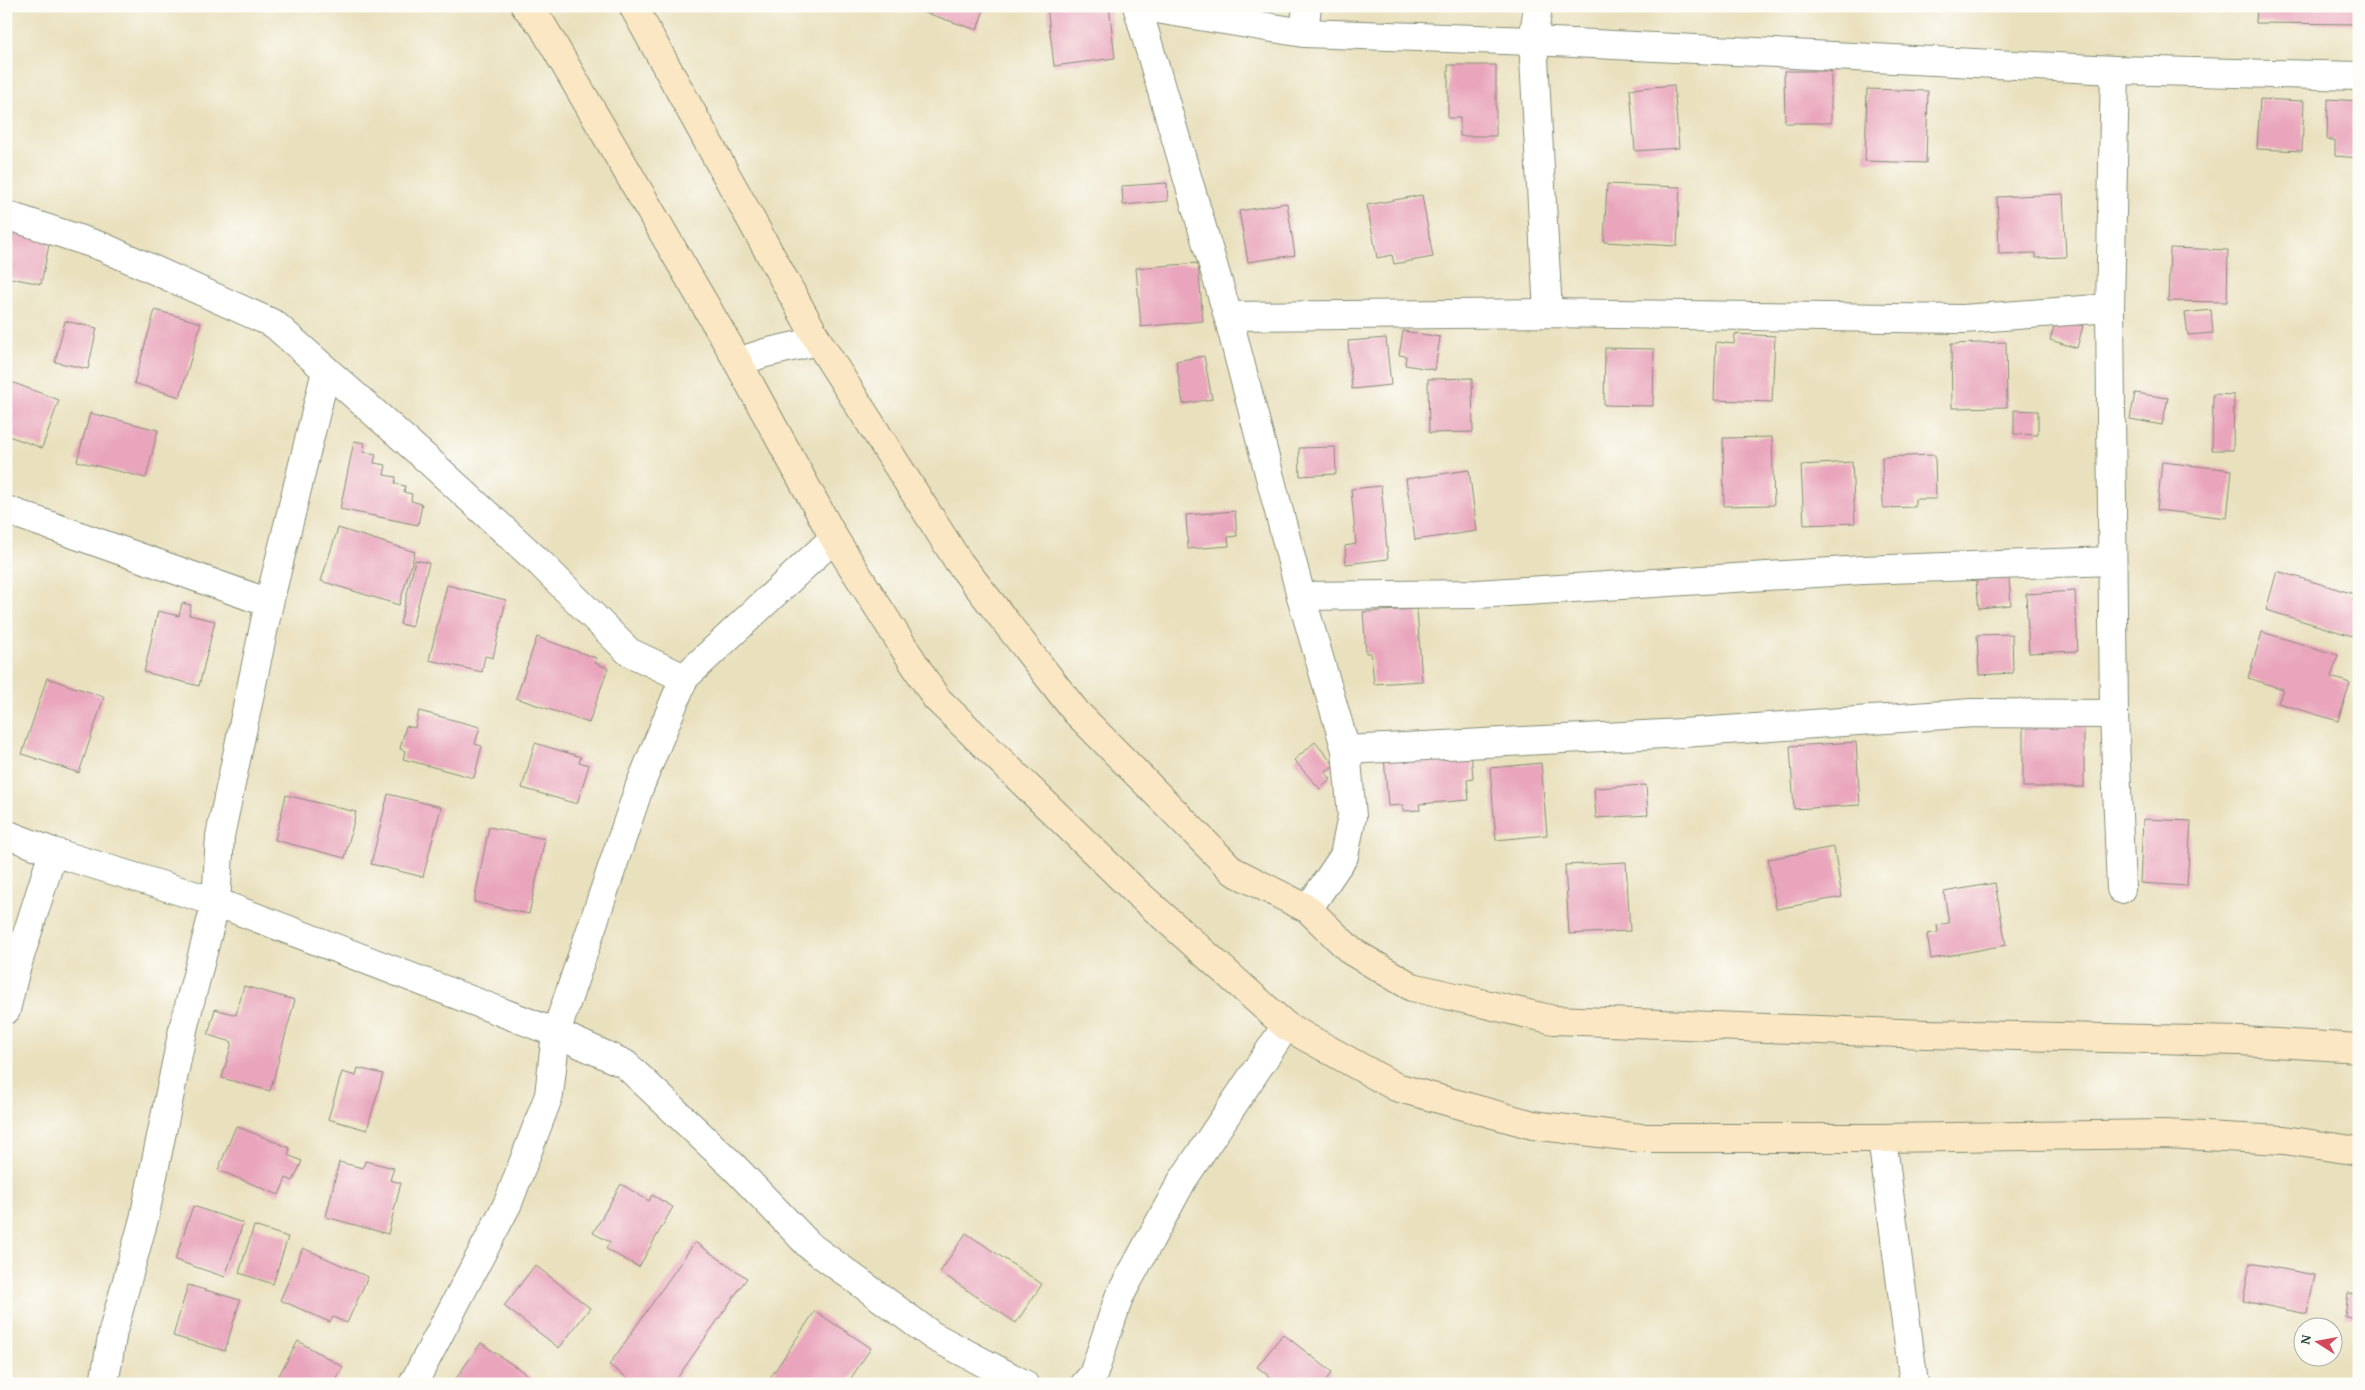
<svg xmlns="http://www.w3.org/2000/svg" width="2365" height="1390" font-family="'Gentium Book Plus',serif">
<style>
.building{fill:#e9a5bc}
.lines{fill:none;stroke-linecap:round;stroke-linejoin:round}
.street-casing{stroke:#848e78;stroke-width:30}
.secondary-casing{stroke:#848e78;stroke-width:30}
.street{stroke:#fff;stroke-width:28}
.secondary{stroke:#fbe7c3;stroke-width:28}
</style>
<rect width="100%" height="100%" fill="#fdfcf7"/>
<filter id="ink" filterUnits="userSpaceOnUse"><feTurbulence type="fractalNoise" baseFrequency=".02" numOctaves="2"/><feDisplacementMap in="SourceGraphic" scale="10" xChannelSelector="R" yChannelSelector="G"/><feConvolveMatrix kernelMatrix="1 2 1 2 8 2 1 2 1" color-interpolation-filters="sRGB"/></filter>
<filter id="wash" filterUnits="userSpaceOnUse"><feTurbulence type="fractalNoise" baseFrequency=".0096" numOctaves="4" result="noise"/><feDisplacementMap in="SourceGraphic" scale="20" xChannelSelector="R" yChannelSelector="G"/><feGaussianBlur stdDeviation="1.12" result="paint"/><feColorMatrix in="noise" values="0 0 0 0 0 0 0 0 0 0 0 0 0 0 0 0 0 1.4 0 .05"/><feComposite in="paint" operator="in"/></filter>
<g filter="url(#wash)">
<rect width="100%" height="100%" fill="#e9e0bd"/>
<g id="blocks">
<g class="building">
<polygon points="921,6 985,6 977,30 920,11"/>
<polygon points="1047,6 1109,6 1115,58 1054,66"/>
<polygon points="2257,6 2359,6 2359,24 2256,23"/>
<polygon points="1448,65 1496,65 1496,136 1460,136 1460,118 1448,118"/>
<polygon points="1784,71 1831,71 1831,123 1785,123"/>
<polygon points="1674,85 1679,148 1635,151 1630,89"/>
<polygon points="1867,89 1928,91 1926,163 1865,161"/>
<polygon points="2260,99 2304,101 2302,151 2257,149"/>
<polygon points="2328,99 2359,101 2359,158 2335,156 2335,140 2327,140"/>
<polygon points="1167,183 1168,201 1123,205 1122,186"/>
<polygon points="1607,184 1680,187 1677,246 1604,242"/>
<polygon points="2063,194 2066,257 2036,258 2035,253 1999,254 1997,197"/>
<polygon points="1422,195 1433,257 1394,264 1392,255 1377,258 1367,205"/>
<polygon points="1287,203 1295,255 1248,262 1239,211"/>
<polygon points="14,232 50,240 41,284 6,277 6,265"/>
<polygon points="2170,248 2228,250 2227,302 2168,301"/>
<polygon points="1198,263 1203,321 1141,327 1136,268"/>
<polygon points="155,310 201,323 180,397 134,383"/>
<polygon points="2211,310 2213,333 2188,335 2185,313"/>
<polygon points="2056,319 2083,326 2077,348 2050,340"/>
<polygon points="65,321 97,328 88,369 55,362"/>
<polygon points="1403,331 1440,337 1435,370 1405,365 1406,356 1399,355"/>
<polygon points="1735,334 1775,336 1772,402 1714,400 1716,342 1734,344"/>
<polygon points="1386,338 1391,385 1352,389 1348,341"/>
<polygon points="2006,342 2007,407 1952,408 1951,344"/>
<polygon points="1605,348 1654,349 1653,406 1604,405"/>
<polygon points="1204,356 1212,399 1183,404 1176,361"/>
<polygon points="1472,378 1473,432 1429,433 1428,379"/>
<polygon points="6,380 59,400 42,448 6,435"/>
<polygon points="2135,393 2168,398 2162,425 2130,419"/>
<polygon points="2213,394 2234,395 2233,450 2212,450"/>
<polygon points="2014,410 2038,411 2038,435 2014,434"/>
<polygon points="90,413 158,430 146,478 77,461"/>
<polygon points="1772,437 1774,505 1724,506 1723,438"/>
<polygon points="354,441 365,443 363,452 376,454 374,463 386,465 384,475 396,477 395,484 405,486 404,492 412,494 411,501 422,504 418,525 340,509"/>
<polygon points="1335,447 1336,474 1300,476 1299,448"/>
<polygon points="1935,455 1936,499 1915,499 1915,507 1883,508 1882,457"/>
<polygon points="1852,462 1855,523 1804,525 1801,465"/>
<polygon points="2162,462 2232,470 2227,518 2157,510"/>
<polygon points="1469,470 1477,531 1415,540 1406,479"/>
<polygon points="1381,486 1388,559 1346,564 1345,546 1356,544 1351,489"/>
<polygon points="1235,511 1237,536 1228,537 1229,546 1188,549 1186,515"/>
<polygon points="338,528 415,552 399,605 321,581"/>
<polygon points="415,560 429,563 412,627 400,624"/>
<polygon points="2277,571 2354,594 2353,600 2359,602 2359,612 2352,636 2266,610"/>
<polygon points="2009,578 2011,605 1979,608 1976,581"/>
<polygon points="447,585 506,600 493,658 485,656 482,672 429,660"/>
<polygon points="2075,591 2078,651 2029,653 2026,594"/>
<polygon points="182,603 191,605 189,615 215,621 199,686 144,672 158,611 179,616"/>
<polygon points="1417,609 1422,681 1374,684 1371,653 1366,653 1363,612"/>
<polygon points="2262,632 2338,655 2331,677 2350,683 2338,721 2278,703 2283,689 2248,678"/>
<polygon points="2012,634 2013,673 1979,675 1977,635"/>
<polygon points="537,637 596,658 595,663 608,668 589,723 516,698"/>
<polygon points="47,678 104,697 79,773 22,754"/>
<polygon points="419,711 480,727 475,744 482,746 474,778 403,759 405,751 400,749 406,726 415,728"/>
<rect x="2023" y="724" width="61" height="63"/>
<polygon points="1315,742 1334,765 1325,772 1331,779 1320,789 1294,760"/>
<polygon points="1856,742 1860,805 1794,809 1790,746"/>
<polygon points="535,743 581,757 579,762 589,765 577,804 522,788"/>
<polygon points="1471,750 1473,779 1467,780 1469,800 1419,804 1420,810 1403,811 1403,805 1388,806 1384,757"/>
<polygon points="1541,763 1547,835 1496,840 1490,768"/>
<polygon points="1646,785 1648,815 1596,818 1594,788"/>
<polygon points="388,794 441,807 423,877 371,864"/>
<polygon points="286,795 356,812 345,858 275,840"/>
<polygon points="2143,819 2191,821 2187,886 2140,883"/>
<polygon points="489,827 545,839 529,914 474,902"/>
<polygon points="1834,847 1842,897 1776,909 1768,859"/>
<polygon points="1626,862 1630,931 1569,934 1565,865"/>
<polygon points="1995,883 2006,945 1931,959 1927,934 1938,932 1937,925 1949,923 1944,892"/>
<polygon points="244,986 295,1000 270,1091 222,1078 232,1042 208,1035 215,1009 236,1015"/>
<polygon points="358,1068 383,1074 367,1130 328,1119 342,1072 356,1076"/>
<polygon points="236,1126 290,1148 288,1155 302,1161 293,1181 286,1178 279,1195 218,1170"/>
<polygon points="365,1161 394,1168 390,1180 401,1183 388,1234 326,1217 339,1162 363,1168"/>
<polygon points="621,1184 649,1201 652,1195 673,1207 639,1267 606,1249 610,1242 593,1233"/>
<polygon points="193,1206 243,1223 225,1277 175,1260"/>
<polygon points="254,1226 288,1237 273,1284 239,1273"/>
<polygon points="966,1233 1042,1284 1016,1323 940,1272"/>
<polygon points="695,1242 747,1278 673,1384 636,1384 609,1365"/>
<polygon points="303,1248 368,1277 347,1323 333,1317 330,1322 280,1300"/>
<polygon points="2250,1263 2315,1275 2307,1314 2243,1301"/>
<polygon points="535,1265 590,1308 559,1348 504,1306"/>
<polygon points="188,1285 240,1300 225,1351 173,1336"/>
<polygon points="2348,1293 2359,1294 2359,1319 2345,1317"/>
<polygon points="815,1311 871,1348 847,1384 766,1384"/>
<polygon points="1283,1334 1332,1372 1323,1384 1279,1384 1257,1367"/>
<polygon points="298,1341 343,1367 334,1384 274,1384"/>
<polygon points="481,1343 532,1378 528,1384 452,1384"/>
</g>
</g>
</g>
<g filter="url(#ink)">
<use href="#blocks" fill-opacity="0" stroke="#848e78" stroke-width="1"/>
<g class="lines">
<g class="street-casing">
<g id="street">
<polyline points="1137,6 1228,316 1301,596 1346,750 1352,816 1344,856 1308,909"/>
<polyline points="1138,6 1304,33 1533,41 2115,70 2359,76"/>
<polyline points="1538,6 1533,41 1548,313"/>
<polyline points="1304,33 1307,6"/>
<polyline points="2115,70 2110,308 2114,714 2121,889"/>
<polyline points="6,215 103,247 274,324 429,461 541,564 629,652 684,678"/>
<polyline points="1228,316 1548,313 1963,319 2110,308"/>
<polyline points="738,362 765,353 818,341"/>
<polyline points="6,510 269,603"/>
<polyline points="1301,596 1477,594 1863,570 2112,561"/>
<polyline points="1346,750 1683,733 1973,713 2114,714"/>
<polyline points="6,834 53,852 216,902 556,1033 625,1064 734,1167 810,1246 933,1336 1024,1384"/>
<polyline points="6,1010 15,972 53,852"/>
<polyline points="1882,1138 1914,1384"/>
<polyline points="104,1384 113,1331 144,1219 184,1025 216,902 220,836 269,603 326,371"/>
<polyline points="413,1384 508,1203 549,1095 556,1033 639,788 684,678 834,538"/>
<polyline points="1085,1384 1093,1375 1119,1297 1182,1181 1286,1026"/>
</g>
</g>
<g class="secondary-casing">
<g id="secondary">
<polyline points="525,6 542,25 729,346 834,538 936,698 1135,891 1286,1026 1396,1087 1533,1125 1641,1138 1882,1138 2164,1134 2284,1140 2359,1151"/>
<polyline points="633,6 818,341 958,561 1076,712 1233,871 1308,909 1351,951 1412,987 1554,1020 1927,1034 2241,1041 2359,1048"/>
</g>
</g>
<use href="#street" class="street"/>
<use href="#secondary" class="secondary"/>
</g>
</g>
<rect width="2365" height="1390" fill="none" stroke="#fdfcf7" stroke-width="25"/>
<g transform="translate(2318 1342) rotate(281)"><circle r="24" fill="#fdfcf7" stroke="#a4b0a9"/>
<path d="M0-4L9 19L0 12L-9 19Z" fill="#d1495b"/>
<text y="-8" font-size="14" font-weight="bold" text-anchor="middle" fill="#1f3d34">N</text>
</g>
</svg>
